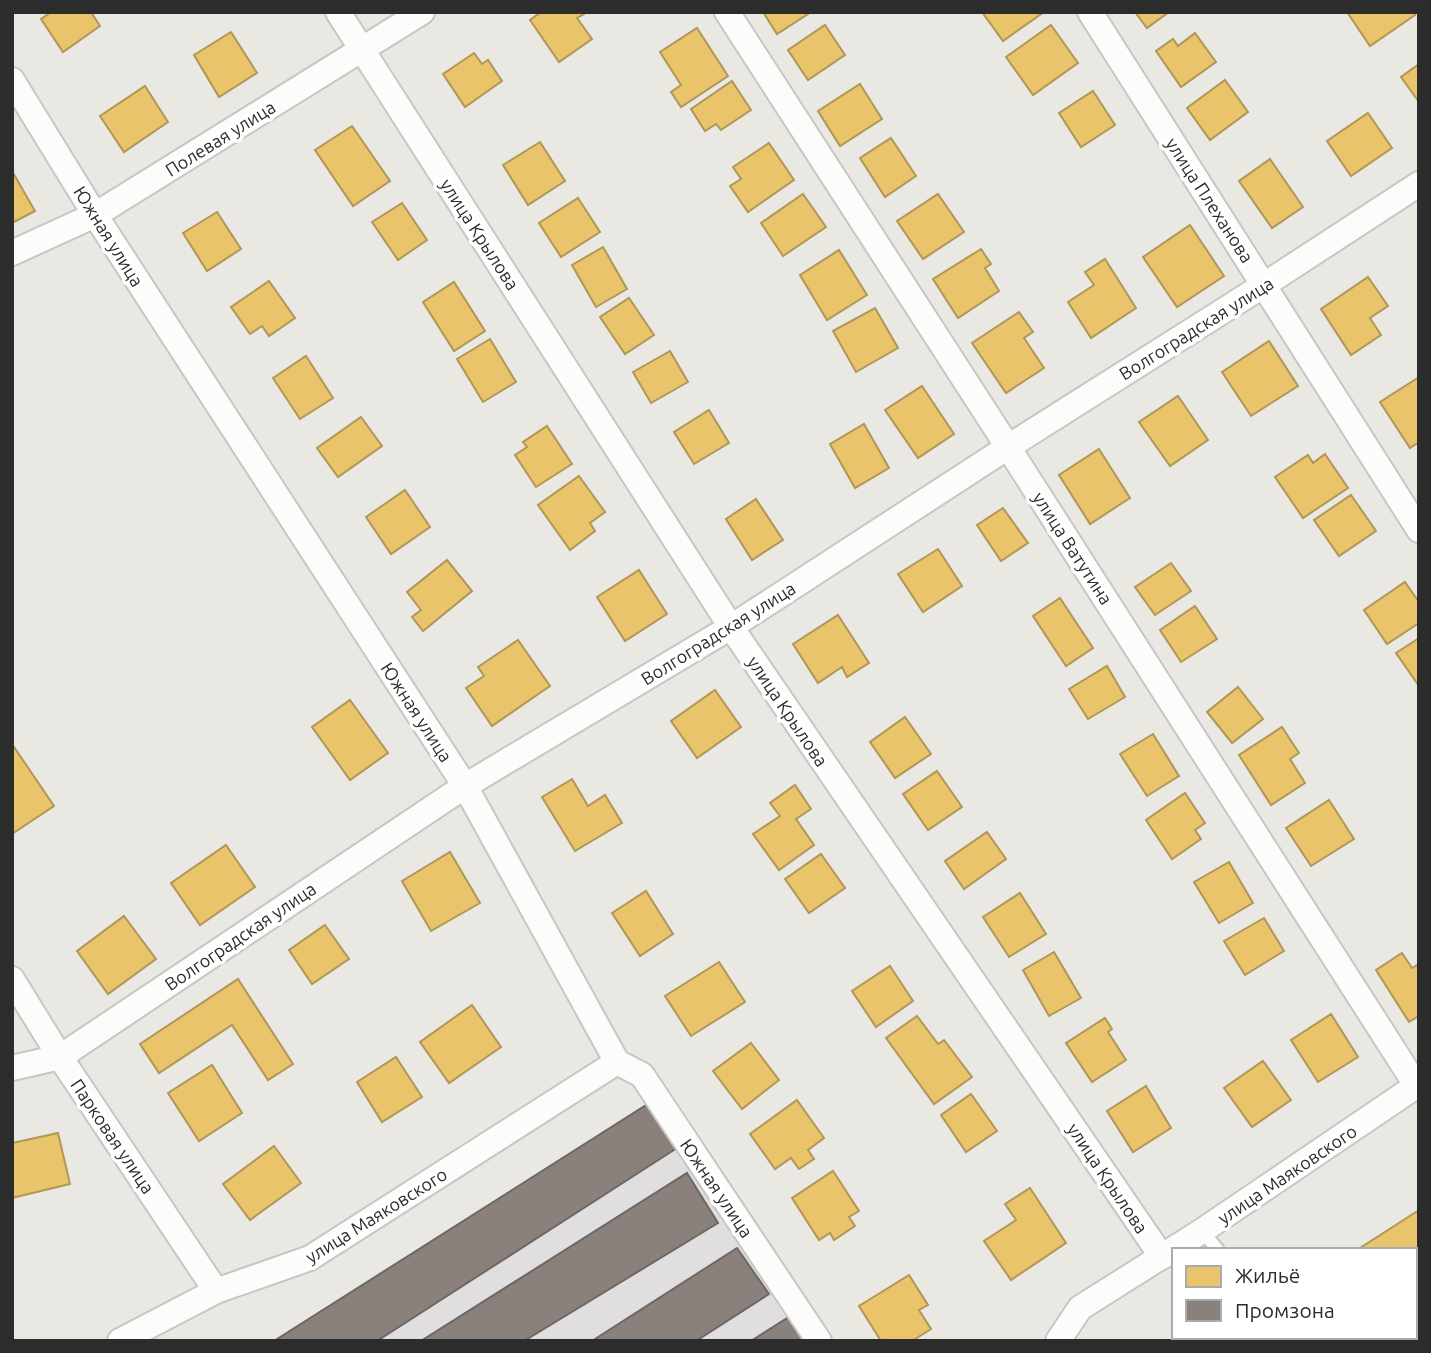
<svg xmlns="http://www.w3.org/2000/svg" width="1431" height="1353" font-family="Ubuntu,sans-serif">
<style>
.industrial{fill:#e1dee0}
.homes{fill:#e9c46a;stroke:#b09657;stroke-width:2}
.industry{fill:#8a817c;stroke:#6e6864;stroke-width:2}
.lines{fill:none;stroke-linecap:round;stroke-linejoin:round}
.lane-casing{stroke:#c7c6c7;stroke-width:16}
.street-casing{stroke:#c7c6c7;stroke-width:28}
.lane{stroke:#fcfcfb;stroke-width:12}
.street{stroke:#fcfcfb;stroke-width:24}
.labels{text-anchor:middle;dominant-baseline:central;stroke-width:7;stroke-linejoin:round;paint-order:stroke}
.street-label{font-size:18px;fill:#2c2c2c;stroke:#fff}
</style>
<rect width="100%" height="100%" fill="#eae8e2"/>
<polygon class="industrial" points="651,1102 800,1341 274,1341"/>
<g class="homes">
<polygon points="51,12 91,12 100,26 63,52 41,19"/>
<polygon points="541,12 583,12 584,14 577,18 592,39 559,62 530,20"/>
<polygon points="763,12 811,12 777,34"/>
<polygon points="982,12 1044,12 1003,41"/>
<polygon points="1135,12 1169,12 1147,28"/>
<polygon points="1347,12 1413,12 1415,15 1370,46"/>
<polygon points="825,25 845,55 808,80 788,50"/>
<polygon points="1051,25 1078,63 1033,95 1006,57"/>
<polygon points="697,28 728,76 681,107 671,92 681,85 660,52"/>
<polygon points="231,32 257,73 219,97 194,55"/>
<polygon points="1195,33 1216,62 1181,87 1156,51 1173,39 1178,46"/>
<polygon points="474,53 482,64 488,60 502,81 465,107 443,74"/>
<polygon points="1419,64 1419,102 1401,77"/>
<polygon points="1225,80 1248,112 1210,140 1187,108"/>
<polygon points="732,81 751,110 721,130 716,124 705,131 691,109"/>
<polygon points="860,84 882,119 840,146 818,111"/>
<polygon points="145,86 168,122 124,152 100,116"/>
<polygon points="1093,91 1115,125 1081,147 1059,113"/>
<polygon points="1368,113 1392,148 1351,176 1327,141"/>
<polygon points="352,126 390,181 353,206 315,150"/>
<polygon points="891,138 916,176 885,197 860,158"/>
<polygon points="540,142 565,181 528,205 503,165"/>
<polygon points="769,143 794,180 748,212 730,186 741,179 733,167"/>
<polygon points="1270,159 1303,207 1272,228 1239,181"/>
<polygon points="12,171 35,211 12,223"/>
<polygon points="803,194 826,227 783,256 761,223"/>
<polygon points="938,194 964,232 923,259 897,221"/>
<polygon points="578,198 600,232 561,257 539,223"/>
<polygon points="402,203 427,240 398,260 372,222"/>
<polygon points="217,212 241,249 207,271 183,233"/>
<polygon points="1190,225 1224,276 1177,307 1143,257"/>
<polygon points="603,247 627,289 596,307 572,265"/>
<polygon points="981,249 991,264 985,268 999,291 958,318 933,279"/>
<polygon points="839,250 867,295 827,320 800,275"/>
<polygon points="1105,259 1136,308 1091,338 1068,302 1094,285 1085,272"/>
<polygon points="1368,277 1388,306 1370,318 1381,335 1351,355 1321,309"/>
<polygon points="269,281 295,318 269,336 262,326 250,334 231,307"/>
<polygon points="454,282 485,331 454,351 423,302"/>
<polygon points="629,298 654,335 625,354 600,317"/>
<polygon points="875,308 898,348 856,372 833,331"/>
<polygon points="1019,312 1033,332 1024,338 1044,368 1006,393 972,343"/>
<polygon points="490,339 516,382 483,402 457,359"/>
<polygon points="1269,341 1298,386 1251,416 1222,372"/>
<polygon points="670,351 688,382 651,403 633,372"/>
<polygon points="306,356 333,398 300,419 273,378"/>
<polygon points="1419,377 1419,442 1410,448 1380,402"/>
<polygon points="922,386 954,434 918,458 885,410"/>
<polygon points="1178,396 1208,440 1170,466 1139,422"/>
<polygon points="709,410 729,443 694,464 674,432"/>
<polygon points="361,417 382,446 338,477 317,448"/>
<polygon points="864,424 889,468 855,488 830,444"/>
<polygon points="547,426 572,464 536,487 515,455 527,447 523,442"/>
<polygon points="1099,449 1130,498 1090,524 1059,475"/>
<polygon points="1325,454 1348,488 1303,518 1275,477 1308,455 1313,463"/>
<polygon points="579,476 605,512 590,523 595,531 570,550 538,505"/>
<polygon points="405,490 430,527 391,554 366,517"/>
<polygon points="1351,495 1376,531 1339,556 1314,520"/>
<polygon points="756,499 783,540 752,560 726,519"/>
<polygon points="1003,508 1028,543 1001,561 977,525"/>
<polygon points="938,549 962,586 923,612 898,574"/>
<polygon points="447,560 472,591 423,631 412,617 421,610 407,592"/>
<polygon points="1171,563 1191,591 1155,615 1135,587"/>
<polygon points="639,570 667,614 625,641 597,597"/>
<polygon points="1405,582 1419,602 1419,623 1387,644 1364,610"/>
<polygon points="1060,598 1093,648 1066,666 1033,616"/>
<polygon points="1195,606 1217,639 1181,662 1160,630"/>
<polygon points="838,615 869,663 847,677 842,667 818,683 793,644"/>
<polygon points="1419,638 1419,686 1396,653"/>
<polygon points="518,640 550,686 492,726 466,688 484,676 478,667"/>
<polygon points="1107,666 1125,697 1088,719 1069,689"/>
<polygon points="1238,687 1263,719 1232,743 1207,712"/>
<polygon points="715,690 741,727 697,758 671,721"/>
<polygon points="350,700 388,753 350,780 312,727"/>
<polygon points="905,717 931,754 895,778 870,742"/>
<polygon points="1282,727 1299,753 1290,759 1305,783 1271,805 1239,755"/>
<polygon points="1153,734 1179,776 1147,796 1120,754"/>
<polygon points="12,744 54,806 12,834"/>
<polygon points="937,771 962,807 928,830 903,794"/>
<polygon points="572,779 588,806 605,795 622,823 575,851 542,797"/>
<polygon points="795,785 811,809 796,819 814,845 779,870 753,834 780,816 770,803"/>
<polygon points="1185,793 1205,823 1195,830 1201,839 1172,859 1146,820"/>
<polygon points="1329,800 1354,839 1311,866 1286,828"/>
<polygon points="987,832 1006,859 964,889 945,861"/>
<polygon points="226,845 255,887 200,925 171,883"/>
<polygon points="450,852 480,903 431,931 402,881"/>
<polygon points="821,854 845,888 809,913 785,879"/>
<polygon points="1229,862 1253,903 1219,923 1194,882"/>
<polygon points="646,891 673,934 640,956 612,913"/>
<polygon points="1020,893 1046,934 1009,957 983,917"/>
<polygon points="124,916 156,959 108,994 77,951"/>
<polygon points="1264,918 1284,951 1245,975 1224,941"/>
<polygon points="325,925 349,959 312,984 289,950"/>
<polygon points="1054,952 1081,998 1049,1016 1023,970"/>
<polygon points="1402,953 1412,968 1419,964 1419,1016 1409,1022 1376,970"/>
<polygon points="719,962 745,1002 691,1036 665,996"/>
<polygon points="890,966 913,1001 876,1027 852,991"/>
<polygon points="238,979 293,1064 268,1080 232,1025 159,1073 140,1044"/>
<polygon points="472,1005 501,1047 449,1083 420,1042"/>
<polygon points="1331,1014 1358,1057 1318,1082 1291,1040"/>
<polygon points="917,1016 938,1044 944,1040 972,1077 934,1104 886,1038"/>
<polygon points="1105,1018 1112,1029 1108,1032 1126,1060 1092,1082 1066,1043"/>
<polygon points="751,1043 779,1080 742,1109 713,1071"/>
<polygon points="396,1057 422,1097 382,1122 357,1082"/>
<polygon points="1263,1061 1291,1100 1252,1127 1224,1088"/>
<polygon points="212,1065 242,1113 199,1141 168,1093"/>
<polygon points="1146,1086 1171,1128 1133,1152 1107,1111"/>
<polygon points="971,1094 997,1131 966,1152 941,1115"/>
<polygon points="797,1100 824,1138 808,1150 814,1159 799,1169 791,1158 775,1169 750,1134"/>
<polygon points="58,1133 70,1184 12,1198 12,1143"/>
<polygon points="274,1146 301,1183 250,1220 223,1184"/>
<polygon points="833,1171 859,1211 849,1217 855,1226 834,1240 830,1233 819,1240 792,1198"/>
<polygon points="1030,1188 1066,1243 1011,1280 984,1241 1016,1220 1005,1204"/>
<polygon points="1419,1210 1419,1276 1415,1278 1415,1250 1357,1250"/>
<polygon points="909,1275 928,1305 919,1310 931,1329 912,1341 881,1341 859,1306"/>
</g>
<g class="industry">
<polygon points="651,1102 677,1148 377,1341 274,1341"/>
<polygon points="687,1173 718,1223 524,1341 421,1341"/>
<polygon points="737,1248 769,1294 696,1341 592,1341"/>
<polygon points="792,1315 808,1341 751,1341"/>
</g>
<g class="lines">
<g class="lane-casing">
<g id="lane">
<polyline points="1202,1231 1218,1250"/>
<polyline points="1415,1298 1419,1295"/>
<polyline points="1296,1337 1300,1341"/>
<polyline points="1348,1341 1354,1337"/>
</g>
</g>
<g class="street-casing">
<g id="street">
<polyline points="338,12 731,627 1162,1257"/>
<polyline points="727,12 1008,447 1416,1085"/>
<polyline points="1090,12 1419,530"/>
<polyline points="12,80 95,215 465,786 617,1062 642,1075 819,1341"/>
<polyline points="12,253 95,215 422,12"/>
<polyline points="12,979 60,1057 216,1291"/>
<polyline points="12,1068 60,1057 465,786 731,627 1008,447 1264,285 1419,184"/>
<polyline points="120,1341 216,1291 310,1258 617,1062"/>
<polyline points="1058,1341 1080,1308 1202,1231 1419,1084"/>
</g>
</g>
<use href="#lane" class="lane"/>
<use href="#street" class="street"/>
</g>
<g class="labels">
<g class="street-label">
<text transform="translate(220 138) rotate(-32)">Полевая улица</text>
<text transform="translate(1210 200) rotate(57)">улица Плеханова</text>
<text transform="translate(480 234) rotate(57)">улица Крылова</text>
<text transform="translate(109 236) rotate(58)">Южная улица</text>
<text transform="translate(1196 328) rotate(-32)">Волгоградская улица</text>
<text transform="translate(1073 548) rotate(57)">улица Ватутина</text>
<text transform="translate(718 633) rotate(-32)">Волгоградская улица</text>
<text transform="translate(788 711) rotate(56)">улица Крылова</text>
<text transform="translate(417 712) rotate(57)">Южная улица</text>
<text transform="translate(240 936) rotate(-34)">Волгоградская улица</text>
<text transform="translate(113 1136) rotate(56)">Парковая улица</text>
<text transform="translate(1287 1174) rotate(-34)">улица Маяковского</text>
<text transform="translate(1108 1178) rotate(56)">улица Крылова</text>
<text transform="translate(717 1188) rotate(56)">Южная улица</text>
<text transform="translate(376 1215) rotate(-32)">улица Маяковского</text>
</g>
</g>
<rect width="1431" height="1353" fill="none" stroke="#2c2c2c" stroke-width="28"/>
<rect x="1172" y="1248" width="245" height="91" fill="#ffffff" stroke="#ababab" stroke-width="2"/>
<rect x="1186" y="1266" width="35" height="21" fill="#e9c46a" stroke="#ababab" stroke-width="2"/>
<text x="1235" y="1283" font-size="21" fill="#2c2c2c">Жильё</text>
<rect x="1186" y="1300" width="35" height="21" fill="#8a817c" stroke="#ababab" stroke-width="2"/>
<text x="1235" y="1318" font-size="21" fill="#2c2c2c">Промзона</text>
</svg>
